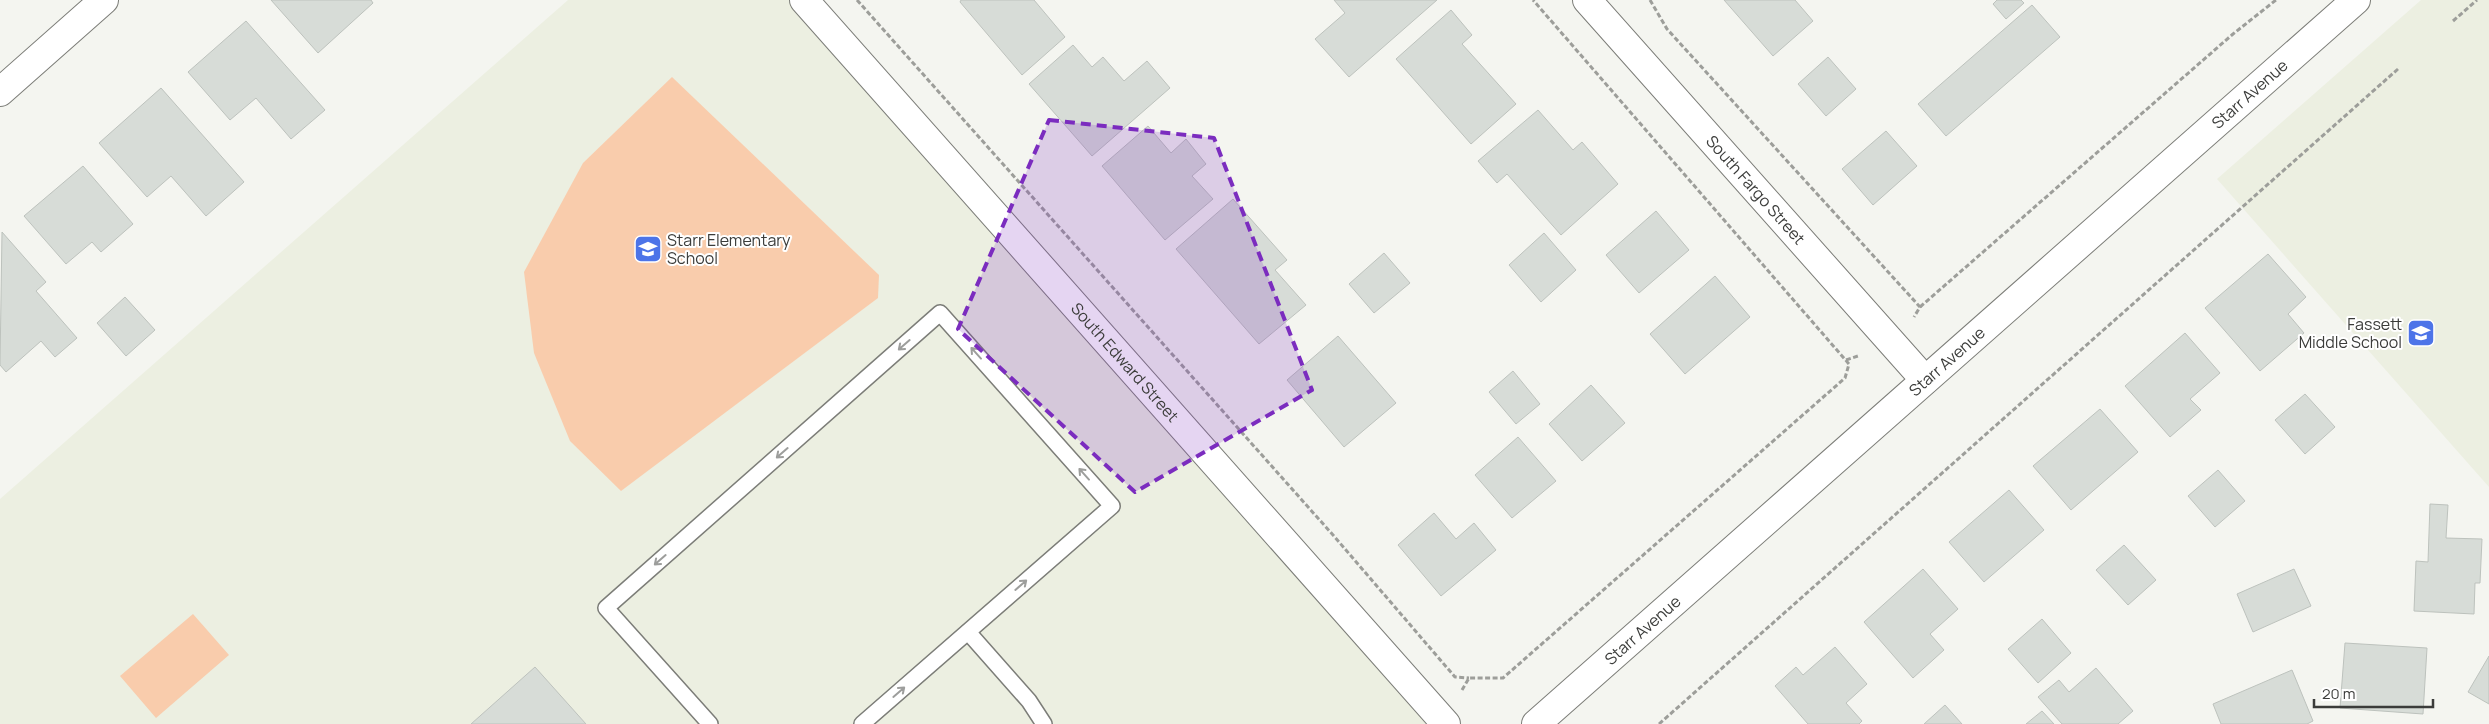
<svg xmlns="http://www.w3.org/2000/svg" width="2489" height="724" font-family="Manrope,sans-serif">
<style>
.built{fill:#ecefe1}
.green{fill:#f9ccac}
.building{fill:#d7dcd7;stroke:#bdc2bd}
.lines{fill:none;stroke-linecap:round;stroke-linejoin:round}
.service-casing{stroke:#7c7d78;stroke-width:18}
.minor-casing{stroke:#7c7d78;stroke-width:30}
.tertiary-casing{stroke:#7c7d78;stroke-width:30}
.path{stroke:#9d9e9a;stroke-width:3;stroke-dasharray:5 2.5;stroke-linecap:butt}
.service{stroke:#fff;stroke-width:15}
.minor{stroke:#fff;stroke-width:28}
.tertiary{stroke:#fff;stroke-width:28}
.oneway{stroke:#9d9e9c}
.marked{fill:#7b2cbf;fill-opacity:0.2;stroke:#7b2cbf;stroke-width:4;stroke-dasharray:10 6;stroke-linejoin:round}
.labels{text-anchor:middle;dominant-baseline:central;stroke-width:4;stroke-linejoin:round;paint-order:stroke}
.street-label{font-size:16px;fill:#3b3c3a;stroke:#fff}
.poi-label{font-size:16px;fill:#3b3c3a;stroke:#fff;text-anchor:start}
</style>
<rect width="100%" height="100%" fill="#f4f5f0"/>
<g class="built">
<polygon points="568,0 793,0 1429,724 0,724 0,499"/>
<polygon points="2421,0 2489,0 2489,487 2217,179"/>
</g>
<g class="green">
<polygon points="672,77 879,275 878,298 621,491 570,441 534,353 524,272 583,163"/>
<polygon points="193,614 229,655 156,718 120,676"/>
</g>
<g class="building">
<polygon points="271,0 371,0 373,3 318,53"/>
<polygon points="961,0 1034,0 1065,37 1022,75 960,2"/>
<polygon points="1334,0 1437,0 1349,77 1315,39 1345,13"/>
<polygon points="1724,0 1795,0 1813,21 1773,56"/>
<polygon points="1997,0 2021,0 2024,3 2006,19 1993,4"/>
<polygon points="2032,5 2060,37 1946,136 1918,104"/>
<polygon points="1451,10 1472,35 1462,44 1516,104 1471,144 1396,59"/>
<polygon points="246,21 325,110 291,139 256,98 230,120 188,72"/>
<polygon points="1073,45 1092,67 1103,57 1124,81 1147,61 1170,88 1092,156 1029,84"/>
<polygon points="1828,57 1856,89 1826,116 1798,84"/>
<polygon points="161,88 244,182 206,216 171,176 147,197 99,143"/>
<polygon points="1538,110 1573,150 1582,142 1618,184 1561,235 1507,174 1497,183 1478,161"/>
<polygon points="1148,126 1171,153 1186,139 1206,164 1192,176 1213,199 1165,240 1102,166"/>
<polygon points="1886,131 1917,166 1873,205 1842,169"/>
<polygon points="83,166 133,224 101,252 92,242 66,264 24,216"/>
<polygon points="1233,199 1287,260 1275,270 1306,305 1259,344 1176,249"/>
<polygon points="1656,211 1689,250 1639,293 1606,255"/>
<polygon points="2,232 46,282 36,291 77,338 55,357 41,341 6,372 0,365"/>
<polygon points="1544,233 1576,270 1541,302 1509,265"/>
<polygon points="1384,253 1410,283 1374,313 1349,284"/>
<polygon points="2268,254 2306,297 2288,314 2304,333 2260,371 2205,308"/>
<polygon points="1715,276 1750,317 1685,374 1650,334"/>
<polygon points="125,297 155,330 126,356 97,323"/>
<polygon points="2185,333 2220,373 2190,399 2201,410 2170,437 2125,386"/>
<polygon points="1338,336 1396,403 1344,447 1287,380"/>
<polygon points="1513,371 1540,404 1516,424 1489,392"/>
<polygon points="1591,385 1625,423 1582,461 1549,424"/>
<polygon points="2305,394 2335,427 2305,454 2275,420"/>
<polygon points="2100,409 2138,452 2071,510 2033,466"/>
<polygon points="1518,437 1556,481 1512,518 1475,475"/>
<polygon points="2218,470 2245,501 2215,527 2188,496"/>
<polygon points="2009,490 2044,530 1984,582 1949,542"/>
<polygon points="2430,504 2448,505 2446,538 2482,539 2480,583 2475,583 2474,614 2414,611 2416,561 2428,562"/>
<polygon points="1434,513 1456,539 1474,523 1496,550 1441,596 1398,545"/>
<polygon points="2124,545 2156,580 2128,605 2096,570"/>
<polygon points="1923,569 1958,609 1930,634 1944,650 1913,678 1864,622"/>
<polygon points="2294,569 2311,606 2253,632 2237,594"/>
<polygon points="2042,619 2071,653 2038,683 2008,649"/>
<polygon points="2345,643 2427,648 2423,714 2340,708"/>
<polygon points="1835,647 1867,684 1846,703 1862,721 1859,724 1808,724 1775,686 1796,667 1803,675"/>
<polygon points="2489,656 2489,704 2468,692"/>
<polygon points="535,667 586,724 471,724"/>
<polygon points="2096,668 2133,711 2118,724 2062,724 2038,697 2059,680 2069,692"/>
<polygon points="2292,670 2313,721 2307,724 2221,724 2213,704"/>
<polygon points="1945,705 1962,724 1924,724"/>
<polygon points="2042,711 2054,724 2026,724"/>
</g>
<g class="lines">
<g class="service-casing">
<g id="service">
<polyline points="968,632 1029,701 1044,724"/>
<polyline points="710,724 606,608 940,313 1112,506 862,724"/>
</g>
</g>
<g class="minor-casing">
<g id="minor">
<path id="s1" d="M804 0 1446 724"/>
<path id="s2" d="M1587 0 1925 380"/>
<polyline points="0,92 104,0"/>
</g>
</g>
<g class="tertiary-casing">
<g id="tertiary">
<path id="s3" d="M1536 724 2356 0"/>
</g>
</g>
<g class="path">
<polyline points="857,0 1333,535 1455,677 1469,678"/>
<polyline points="1650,0 1667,29 1920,307 1914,317"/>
<polyline points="2453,21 2477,0"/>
<polyline points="1920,307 2233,34 2276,0"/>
<polyline points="1846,360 1858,356"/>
<polyline points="1462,690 1469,678 1503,678 1845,378 1849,364 1533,0"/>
<polyline points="1659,724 2398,69"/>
</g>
<use href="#service" class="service"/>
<use href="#minor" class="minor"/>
<use href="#tertiary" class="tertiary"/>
</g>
<defs><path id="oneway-shaft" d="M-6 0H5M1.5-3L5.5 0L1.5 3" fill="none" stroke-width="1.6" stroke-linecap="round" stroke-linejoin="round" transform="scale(1.25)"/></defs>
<g class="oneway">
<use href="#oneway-shaft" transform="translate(904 345) rotate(139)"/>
<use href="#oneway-shaft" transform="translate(976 353) rotate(-132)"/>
<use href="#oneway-shaft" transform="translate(782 453) rotate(139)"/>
<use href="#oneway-shaft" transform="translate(1084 474) rotate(-132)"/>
<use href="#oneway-shaft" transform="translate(660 560) rotate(139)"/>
<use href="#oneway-shaft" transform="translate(1021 585) rotate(-41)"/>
<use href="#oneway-shaft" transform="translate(899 692) rotate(-41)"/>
</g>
<path class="marked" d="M1049 120 1214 138 1312 390 1135 492 958 329Z"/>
<defs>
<g id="school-square" transform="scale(1.4375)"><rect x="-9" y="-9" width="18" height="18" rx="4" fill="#4d74e8" stroke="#fff"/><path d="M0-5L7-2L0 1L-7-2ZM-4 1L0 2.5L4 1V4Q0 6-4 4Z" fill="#fff"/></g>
</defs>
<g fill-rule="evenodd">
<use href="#school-square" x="648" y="249"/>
<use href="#school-square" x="2421" y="333"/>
</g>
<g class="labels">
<g class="street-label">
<text stroke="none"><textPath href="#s3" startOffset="952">Starr Avenue</textPath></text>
<text stroke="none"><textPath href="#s2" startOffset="254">South Fargo Street</textPath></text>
<text stroke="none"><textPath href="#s1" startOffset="484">South Edward Street</textPath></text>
<text stroke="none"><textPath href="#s3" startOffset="548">Starr Avenue</textPath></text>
<text stroke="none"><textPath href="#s3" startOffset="142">Starr Avenue</textPath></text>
</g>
<g class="poi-label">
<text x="667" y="240">Starr Elementary<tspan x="667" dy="18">School</tspan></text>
<text x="2402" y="324" text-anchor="end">Fassett<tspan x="2402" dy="18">Middle School</tspan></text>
</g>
</g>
<path d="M2314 699v8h119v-8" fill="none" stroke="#3b3c3a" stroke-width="2.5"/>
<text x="2322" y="699" font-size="15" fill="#3b3c3a" stroke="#ffffff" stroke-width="4" paint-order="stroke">20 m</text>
</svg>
